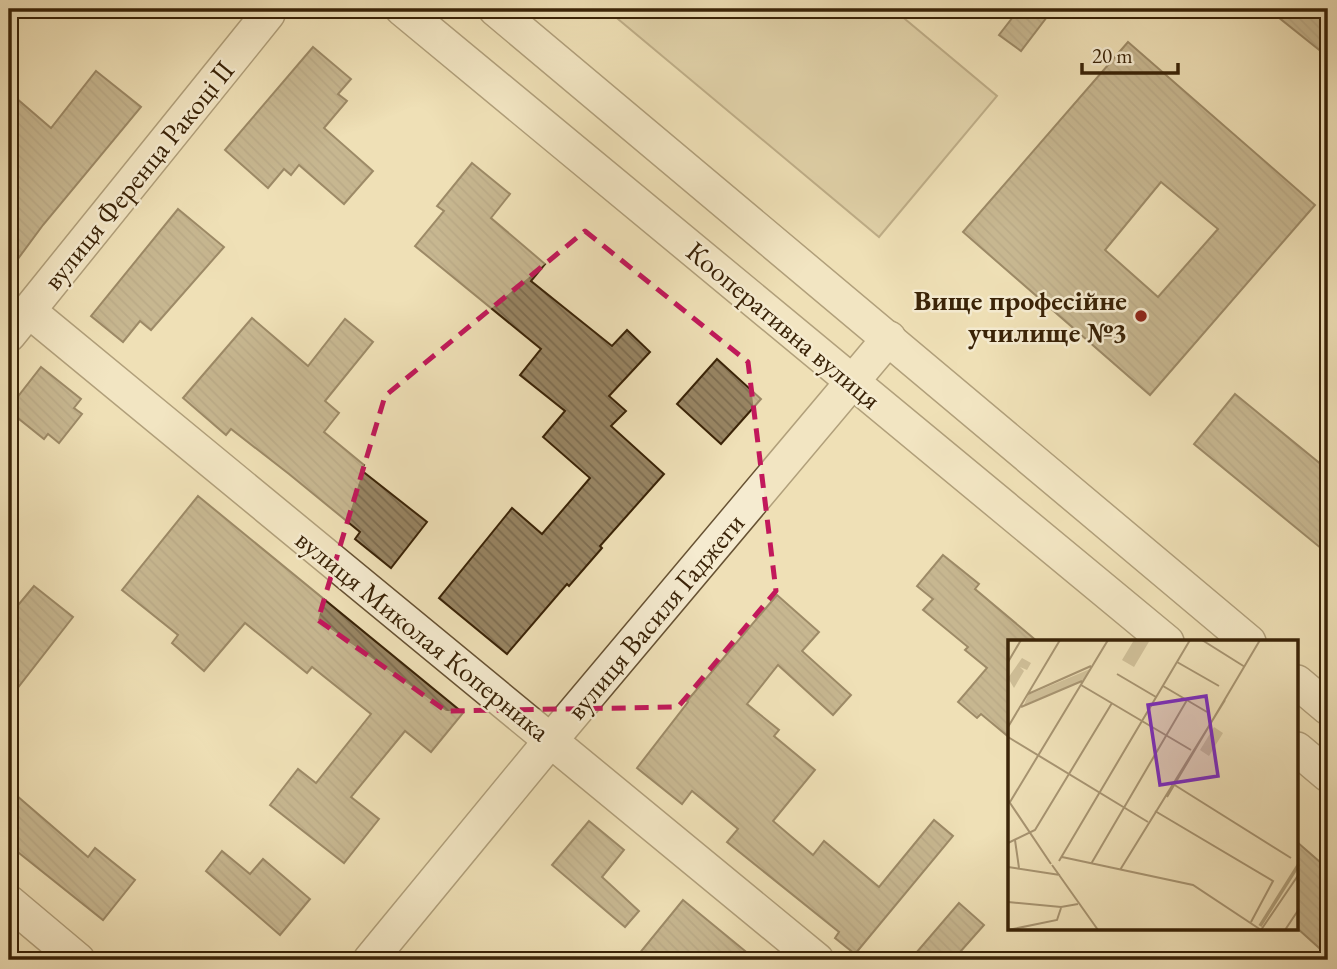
<svg xmlns="http://www.w3.org/2000/svg" width="1337" height="969" font-family="'EB Garamond',serif">
<style>
.green{fill:#d0c099;stroke:#857250;stroke-width:2}
.building{fill:url(#building-back-hatch);stroke:#3a2307;stroke-width:2;fill-rule:evenodd}
.lines{fill:none;stroke-linecap:round;stroke-linejoin:round}
.minor-casing{stroke:#675233;stroke-width:36}
.minor{stroke:#f5ebd0;stroke-width:33}
.marked{fill:none;stroke:#c2185b;stroke-width:5;stroke-dasharray:14 9;stroke-linejoin:round}
.poi-dot{fill:#8f2418;stroke:#f5ebd0;stroke-width:2.5}
.labels{text-anchor:middle;dominant-baseline:central;stroke-width:5;stroke-linejoin:round;paint-order:stroke}
.street-label{font-size:28px;fill:#3a2307;stroke:#f5ebd0}
.poi-label{font-size:28px;font-weight:bold;fill:#3a2307;stroke:#f5ebd0;text-anchor:end}
.inset-river{fill:none;stroke:#b1a07b;stroke-width:3.5}
.inset-road{fill:none;stroke:#a79471;stroke-width:2}
.view{fill:#7b2cbf;fill-opacity:0.15;stroke:#7b2cbf;stroke-width:3.5}
.inset-edge{fill:none;stroke:#3a2307;stroke-width:3.5}
</style>
<defs>
<pattern id="building-back-hatch" width="6" height="6" patternUnits="userSpaceOnUse" patternTransform="scale(1.75)"><rect width="6" height="6" fill="#988563"/><path d="M-1 5l2 2M0 0l6 6M5-1l2 2" fill="none" stroke="#7d6c50"/></pattern>
</defs>
<rect width="100%" height="100%" fill="#efe0b7"/>
<filter id="stains"><feTurbulence type="fractalNoise" baseFrequency=".00286" numOctaves="4"/><feColorMatrix values="0 0 0 0 .2 0 0 0 0 .09 0 0 0 0 .02 0 0 0 .5 -.17"/></filter>
<radialGradient id="worn" r=".72"><stop offset=".6" stop-color="#630" stop-opacity="0"/><stop offset="1" stop-color="#630" stop-opacity=".3"/></radialGradient>
<polygon class="green" points="606,9 893,9 997,96 879,237"/>
<g class="building">
<polygon points="1019,9 1053,9 1021,51 999,35"/>
<polygon points="1268,9 1328,9 1328,57"/>
<path d="M1128 42 1315 205 1150 395 963 232ZM1161 182 1218 229 1158 297 1105 250Z"/>
<polygon points="313,47 351,79 338,94 347,101 324,128 373,171 344,204 299,165 291,175 284,169 268,188 225,150"/>
<polygon points="96,71 141,107 43,225 9,271 9,92 51,128"/>
<polygon points="472,163 510,194 491,218 545,264 531,281 612,346 627,330 650,352 609,396 626,411 611,426 664,474 600,546 602,548 569,586 567,584 507,654 439,598 512,508 542,534 590,478 543,437 565,411 520,375 541,349 415,246 444,211 437,206"/>
<polygon points="178,209 224,247 151,330 140,321 123,342 91,316"/>
<polygon points="252,318 308,366 345,319 373,342 325,401 339,413 324,432 364,465 361,470 427,522 391,568 355,539 360,532 289,474 231,429 226,435 183,398"/>
<polygon points="717,359 761,399 721,444 677,404"/>
<polygon points="41,367 81,399 74,408 82,414 59,443 48,434 44,439 9,411 9,408"/>
<polygon points="1235,394 1328,470 1328,554 1194,444"/>
<polygon points="198,496 463,713 431,752 405,731 351,797 379,819 344,863 270,805 298,769 316,783 371,714 312,667 307,673 245,623 204,671 172,643 178,635 122,590"/>
<polygon points="943,555 979,584 975,589 1038,642 1010,642 1010,738 981,714 977,718 958,702 987,668 965,650 968,647 923,610 933,599 917,586"/>
<polygon points="34,586 73,617 9,699 9,616"/>
<polygon points="777,595 819,632 802,651 851,695 833,715 778,665 747,704 779,730 774,736 815,770 773,821 813,855 824,841 879,887 934,820 953,836 855,954 835,938 839,932 727,842 738,829 692,791 682,804 637,768 688,702 687,701"/>
<polygon points="9,789 88,857 95,848 135,880 103,920 9,845"/>
<polygon points="589,821 624,850 602,877 639,911 625,927 552,865"/>
<polygon points="1297,842 1328,869 1328,956 1297,928"/>
<polygon points="222,851 250,874 263,859 310,899 280,935 206,871"/>
<polygon points="683,900 756,960 634,960"/>
<polygon points="959,903 984,925 953,960 910,960"/>
</g>
<g class="lines">
<g class="minor-casing">
<g id="minor">
<polyline points="402,9 1167,642"/>
<polyline points="495,9 1249,642"/>
<polyline points="29,311 817,960"/>
<polyline points="9,335 268,14"/>
<polyline points="1297,682 1328,708"/>
<polyline points="1297,749 1328,775"/>
<polyline points="9,902 78,960"/>
<polyline points="370,960 551,740 889,338"/>
</g>
</g>
<use href="#minor" class="minor"/>
</g>
<path d="M0 0H1337V969H0ZM585 231 748 362 776 591 678 707 446 711 318 620 385 396Z" fill="#efe0b7" fill-opacity=".55" fill-rule="evenodd"/>
<path class="marked" d="M585 231 748 362 776 591 678 707 446 711 318 620 385 396Z"/>
<circle class="poi-dot" cx="1141" cy="316" r="7"/>
<g class="labels">
<g class="street-label">
<text transform="translate(138 175) rotate(-51)">вулиця Ференца Ракоці Ⅱ</text>
<text transform="translate(784 325) rotate(40)">Кооперативна вулиця</text>
<text transform="translate(655 616) rotate(-50)">вулиця Василя Гаджеги</text>
<text transform="translate(423 635) rotate(39)">вулиця Миколая Коперника</text>
</g>
<g class="poi-label">
<text x="1127" y="300">Вище професійне<tspan x="1127" dy="32">училище №3</tspan></text>
</g>
</g>
<g transform="translate(1008 640)">
<rect width="290" height="290" fill="#efe0b7"/>
<path d="M82 29 75 41 16 65 20 55ZM206 87 215 93 201 116 192 110Z" fill="#d0c099"/>
<path d="M126 0H142L126 27 114 20ZM14 18 23 23 19 30 12 27 16 31 6 48 0 38Z" fill="#d0c099"/>
<path class="inset-river" d="M252 286 291 224"/>
<path class="inset-road" d="M194 0 237 27M0 22 13 0M169 22 211 46M109 34 148 57M73 45 183 110M155 46 199 72M20 54 83 26M13 67 74 41M0 87 52 0M0 97 140 182M165 144 283 218M159 157 252 0M0 160 43 224M2 162 100 0M147 171 265 241 243 282M7 200 11 228M0 203 27 190 104 63M54 217 185 245 253 290M51 221 182 0M83 224 179 60M44 225 90 290M0 227 52 235M112 230 217 60M0 262 53 267 70 264M0 290 49 280 53 268M253 290 291 234M277 290 291 269"/>
<path class="view" d="M198 56 210 136 152 145 140 65Z"/>
<rect width="290" height="290" class="inset-edge"/>
</g>
<rect width="1337" height="969" fill="none" stroke="#efe0b7" stroke-width="35"/>
<rect x="10" y="10" width="1316" height="948" fill="none" stroke="#3a2307" stroke-width="3.5"/>
<rect x="18" y="18" width="1302" height="934" fill="none" stroke="#3a2307" stroke-width="2"/>
<path d="M1082 63v10h96v-10" fill="none" stroke="#3a2307" stroke-width="3.5"/>
<text x="1092" y="63" font-size="21" fill="#3a2307" stroke="#f5ebd0" stroke-width="5" paint-order="stroke">20 m</text>
<rect width="100%" height="100%" filter="url(#stains)"/>
<rect width="100%" height="100%" fill="url(#worn)"/>
</svg>
